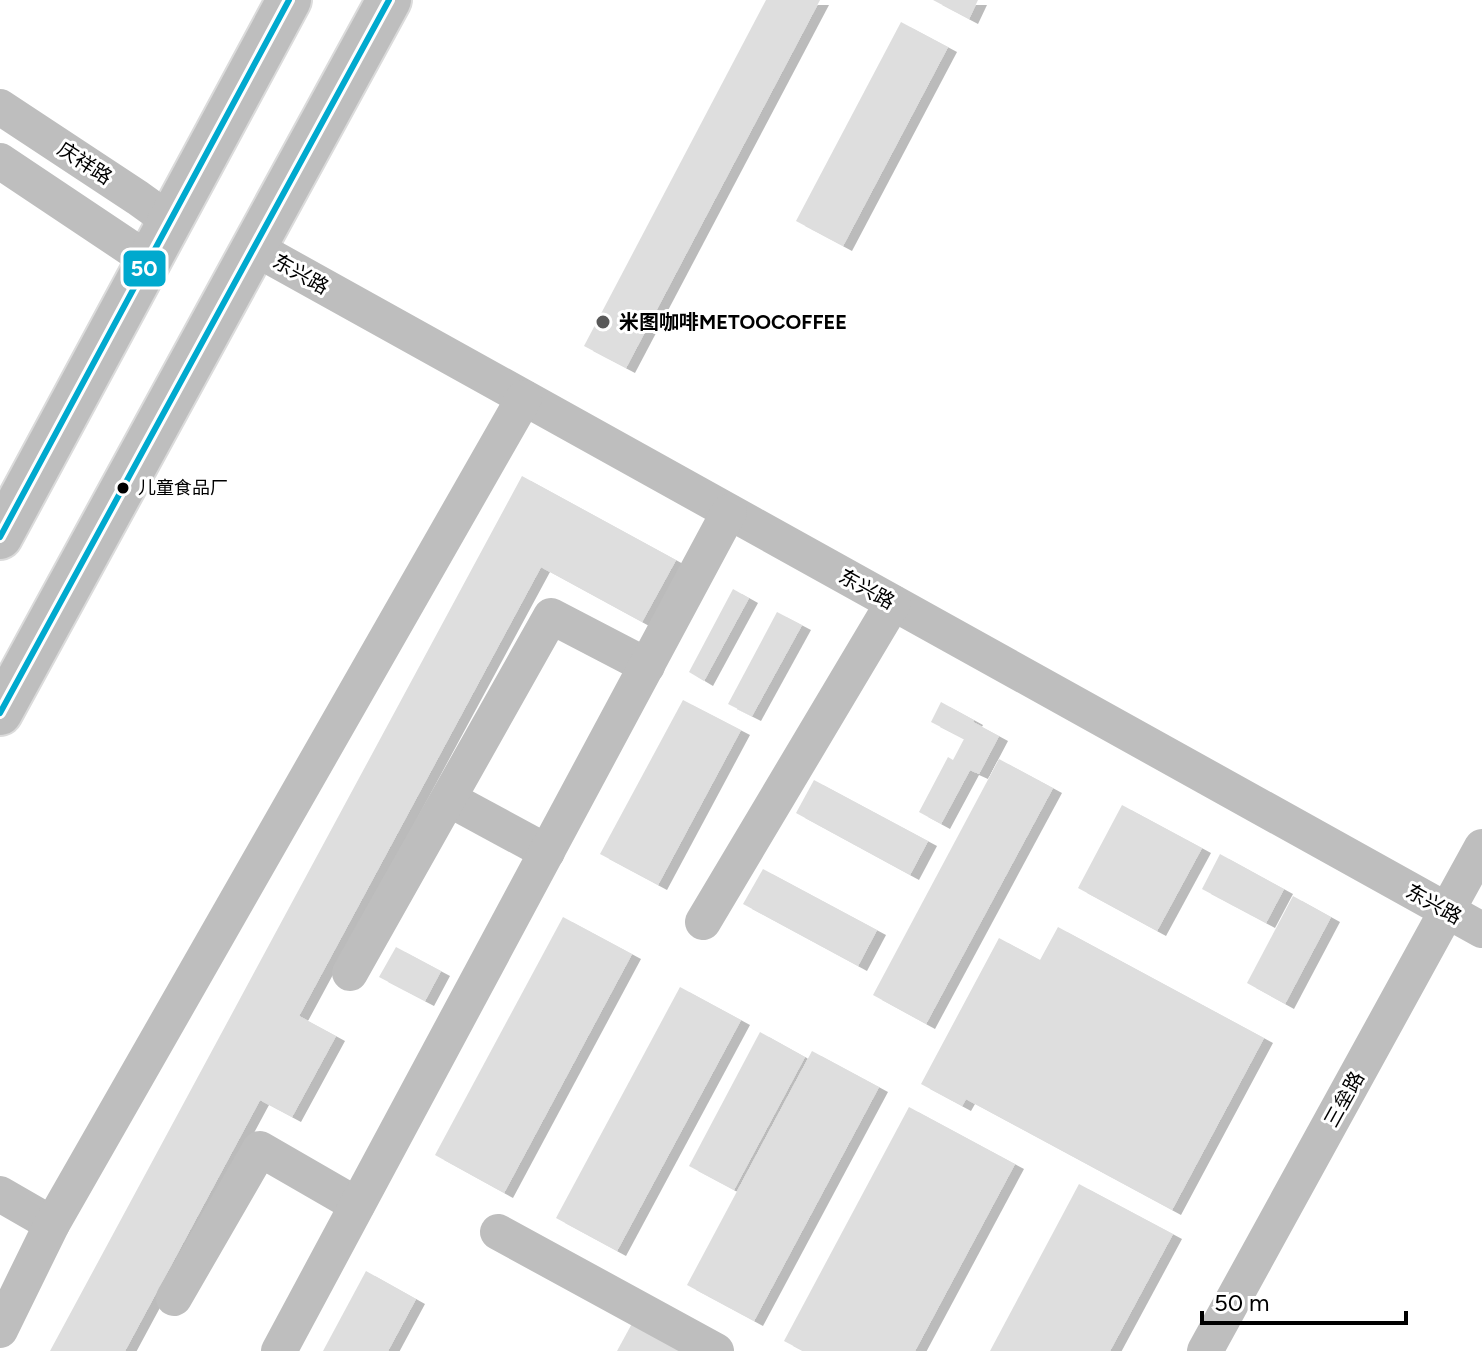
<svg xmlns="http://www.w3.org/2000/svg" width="1482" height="1351" font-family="Figtree,'Noto Sans SC',sans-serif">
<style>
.building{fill:#dedede;filter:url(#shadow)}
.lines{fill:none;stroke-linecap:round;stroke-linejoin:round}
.highway-casing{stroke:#dbdbdb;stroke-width:48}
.minor{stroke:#bebebe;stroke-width:36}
.highway{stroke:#bebebe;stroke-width:44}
.bus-1-casing{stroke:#fff;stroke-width:12}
.bus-1{stroke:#00a9ce;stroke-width:6}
.poi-dot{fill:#595959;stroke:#fff;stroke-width:3}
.bus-dot{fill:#000;stroke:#fff;stroke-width:3}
.labels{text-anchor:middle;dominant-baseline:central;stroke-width:6;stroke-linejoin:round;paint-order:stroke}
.bus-label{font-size:18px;fill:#000;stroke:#fff;text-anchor:start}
.street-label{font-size:20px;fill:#000;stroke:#fff}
.poi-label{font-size:20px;font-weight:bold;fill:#000;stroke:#fff;text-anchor:start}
.line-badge{stroke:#fff;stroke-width:3}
.badge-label{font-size:22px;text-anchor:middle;font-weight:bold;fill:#fff}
</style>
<defs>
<filter id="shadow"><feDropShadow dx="9" dy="5" stdDeviation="0" flood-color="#0004"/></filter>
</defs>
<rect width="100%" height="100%" fill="#fff"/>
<g class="building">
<polygon points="766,0 820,0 626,368 584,346"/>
<polygon points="933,0 978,0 969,19"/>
<polygon points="901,22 948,47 843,246 796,221"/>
<polygon points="522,476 676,560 642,622 541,567 299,1016 336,1036 292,1117 260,1100 125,1351 50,1351"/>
<polygon points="733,589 749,598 704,681 689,672"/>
<polygon points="777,612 802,625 752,716 728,704"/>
<polygon points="683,700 741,730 658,885 600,854"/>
<polygon points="941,702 974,720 973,722 999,736 979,774 970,770 941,824 919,812 948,757 953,760 964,739 931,722"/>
<polygon points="999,759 1053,788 926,1024 873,995"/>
<polygon points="814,780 928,841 910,875 796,813"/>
<polygon points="1122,805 1202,848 1157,931 1078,888"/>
<polygon points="1220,854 1284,889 1266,923 1202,889"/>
<polygon points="763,869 877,930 858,966 743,904"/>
<polygon points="1293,896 1331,917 1285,1004 1247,983"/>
<polygon points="563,917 632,954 504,1193 435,1155"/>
<polygon points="1058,927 1264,1038 1172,1210 966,1099 962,1106 921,1084 999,938 1040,960"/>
<polygon points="396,947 441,971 425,1001 379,977"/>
<polygon points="680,987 741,1020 617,1251 556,1218"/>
<polygon points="760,1032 805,1057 734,1190 689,1166"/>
<polygon points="812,1051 879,1087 754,1321 687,1285"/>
<polygon points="909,1107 1015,1164 915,1351 803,1351 784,1341"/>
<polygon points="1079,1184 1173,1234 1110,1351 990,1351"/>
<polygon points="366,1271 416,1299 388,1351 323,1351"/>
<polygon points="635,1318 697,1351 617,1351"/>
</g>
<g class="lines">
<g class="highway-casing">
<g id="highway">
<polyline points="0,537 289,0"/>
<polyline points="0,713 389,0"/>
</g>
</g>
<g class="minor">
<polyline points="0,107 138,198 170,221"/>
<polyline points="0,161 148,260"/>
<polyline points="253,247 1482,930"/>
<polyline points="449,799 547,852"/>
<polyline points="703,922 893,603"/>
<polyline points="350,973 551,616 647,666"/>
<polyline points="0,1194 52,1224"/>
<polyline points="498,1232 716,1351"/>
<polyline points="174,1298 260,1149 357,1205"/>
<polyline points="0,1330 52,1224 524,398"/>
<polyline points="279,1351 729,512"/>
<polyline points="1205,1351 1482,847"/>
</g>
<use href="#highway" class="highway"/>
<g class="bus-1-casing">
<g id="bus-1">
<polyline points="0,537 289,0"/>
<polyline points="0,713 389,0"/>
</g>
</g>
<use href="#bus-1" class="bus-1"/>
</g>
<circle class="poi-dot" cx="603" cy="322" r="8"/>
<circle class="bus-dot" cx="123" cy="488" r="7"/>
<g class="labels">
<g class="bus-label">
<text x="138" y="488">儿童食品厂</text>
</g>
<g class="street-label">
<text transform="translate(85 163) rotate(33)">庆祥路</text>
<text transform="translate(301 274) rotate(29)">东兴路</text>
<text transform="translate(867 589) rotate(29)">东兴路</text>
<text transform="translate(1434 904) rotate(29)">东兴路</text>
<text transform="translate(1344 1099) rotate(-61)">三垒路</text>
</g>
<g class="poi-label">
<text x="619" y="322">米图咖啡METOOCOFFEE</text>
</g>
</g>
<rect class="line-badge" x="122" y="249" width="45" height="39" rx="8" fill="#00a9ce"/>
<g class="badge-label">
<text x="144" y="276">50</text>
</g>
<path d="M1202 1311v12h204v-12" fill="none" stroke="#000000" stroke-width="4"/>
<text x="1214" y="1311" font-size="24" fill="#000000" stroke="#ffffff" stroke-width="6" paint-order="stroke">50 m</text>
</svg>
